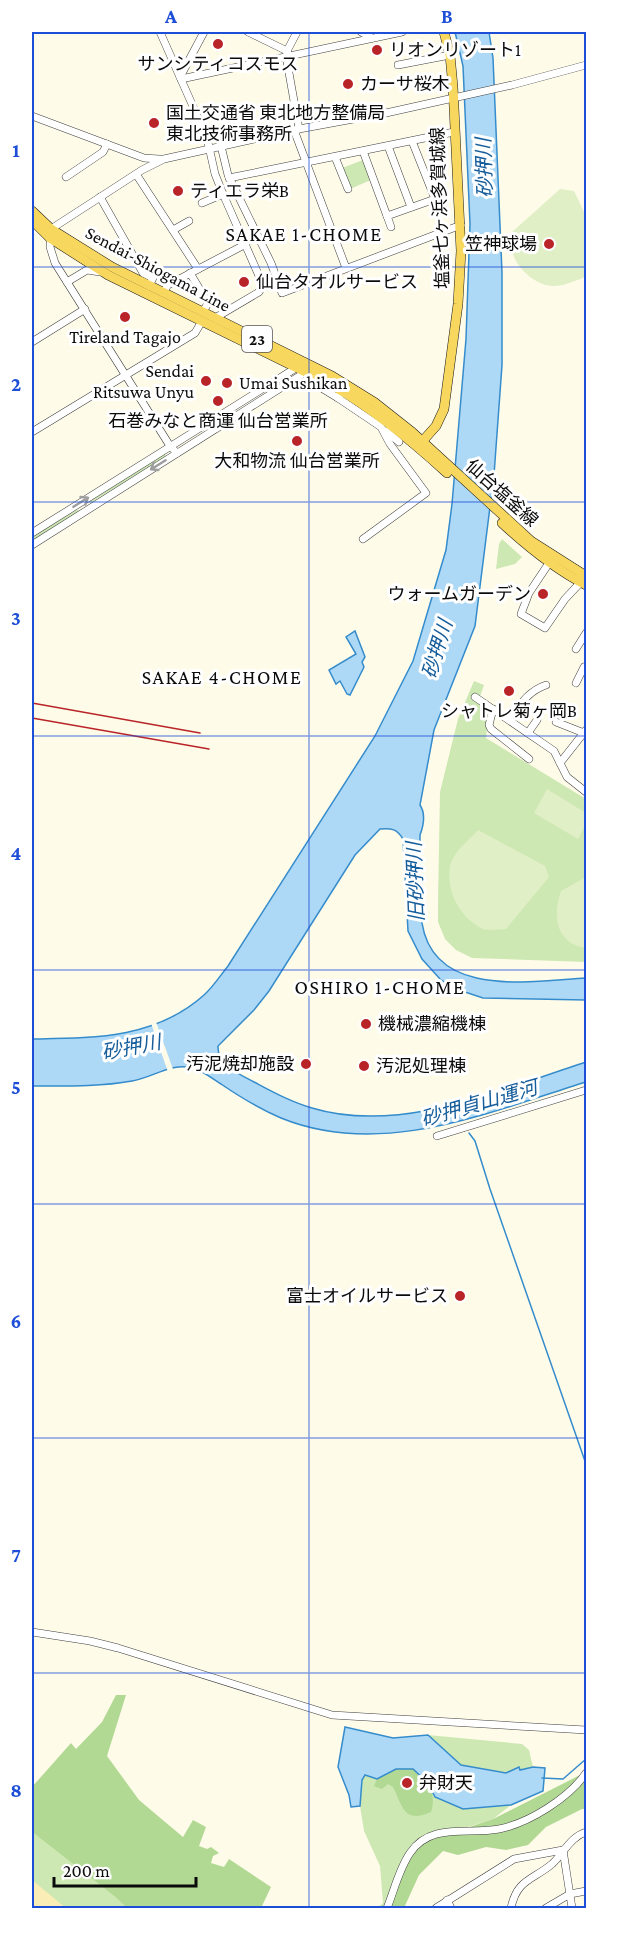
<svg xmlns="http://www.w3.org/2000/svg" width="618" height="1940" font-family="'Crimson Pro','Noto Sans JP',serif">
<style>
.green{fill:#cde8b3}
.forest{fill:#b1d993}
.sand{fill:#faedb5}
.pitch{fill:#e0efc5}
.water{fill:#aed9f6;stroke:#358ccc;stroke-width:1.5}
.pier{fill:#fffbe9}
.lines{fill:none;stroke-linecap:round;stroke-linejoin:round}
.stream{stroke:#358ccc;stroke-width:1.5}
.minor-casing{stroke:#3e3e3e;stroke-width:8}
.major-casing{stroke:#1c1c1c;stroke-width:10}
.minor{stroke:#fff;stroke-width:7}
.major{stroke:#f8d75f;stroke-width:9}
.rail{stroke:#b92428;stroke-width:1.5}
.oneway{stroke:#9d9d9d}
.grid{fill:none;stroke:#1d4ed8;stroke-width:1.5;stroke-opacity:0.55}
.poi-dot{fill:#b92428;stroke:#fff;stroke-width:2}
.labels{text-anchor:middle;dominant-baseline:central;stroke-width:6;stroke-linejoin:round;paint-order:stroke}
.shield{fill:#fff;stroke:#545454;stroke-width:1.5}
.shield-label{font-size:16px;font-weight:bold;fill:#0b0b0b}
.poi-label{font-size:18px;fill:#0b0b0b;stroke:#fff;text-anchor:start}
.street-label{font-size:18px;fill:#0b0b0b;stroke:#fff}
.water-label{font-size:20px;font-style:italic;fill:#165d9b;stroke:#fff}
.neighbourhood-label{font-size:20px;letter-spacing:1.5px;fill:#0b0b0b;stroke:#fff}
.neatline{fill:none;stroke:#1d4ed8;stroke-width:2}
.grid-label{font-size:20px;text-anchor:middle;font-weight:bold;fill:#1d4ed8}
</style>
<rect width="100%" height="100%" fill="#fffbe9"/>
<g class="green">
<polygon points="363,160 371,180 350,189 342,168"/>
<polygon points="165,453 166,457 90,503 89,501"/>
<polygon points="77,510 80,511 32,542 32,536"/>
<polygon points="502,539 522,557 515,564 496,569 499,544"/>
<polygon points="474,681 484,685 478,702 489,710 486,738 586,799 586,962 472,958 456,950 445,939 438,922 438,901 440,792 458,719"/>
<polygon points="428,1735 522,1744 529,1750 533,1767 520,1770 518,1767 506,1773 461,1765"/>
<polygon points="365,1775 429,1783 435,1797 463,1809 511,1805 493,1819 452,1832 404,1868 390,1908 377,1908 383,1903 380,1866 364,1831 360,1806 362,1780"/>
<polygon points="32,1832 114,1896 127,1908 32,1908"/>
</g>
<g class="forest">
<polygon points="116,1695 126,1695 107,1756 139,1800 183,1837 193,1820 206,1827 199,1846 207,1849 211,1847 219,1853 213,1856 211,1863 224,1867 229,1859 271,1887 262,1906 268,1908 127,1908 114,1896 32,1832 32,1787 71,1743 76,1749 102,1722"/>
<path d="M396 1769H413C428 1780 437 1794 431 1812 403 1825 402 1804 393 1787L388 1784 382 1789 374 1786 377 1779Z"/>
<polygon points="586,1772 586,1809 582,1809 546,1827 528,1845 506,1850 486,1847 458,1855 443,1851 419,1875 404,1908 390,1908 404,1868 413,1853 425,1842 493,1819"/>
</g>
<polygon class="sand" points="32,1879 32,1880 66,1908 32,1908"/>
<g class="pitch">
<path d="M560 189 574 191 586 216V275C583 279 580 279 575 281 567 284 560 286 552 286 528 284 504 255 512 232Z"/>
<polygon points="547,789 586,813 586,824 578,839 534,813"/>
<path d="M478 830 545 866 549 877 506 929C499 929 489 931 483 929 460 918 446 892 450 867 452 853 469 840 478 830Z"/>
<path d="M586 877V948C556 944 552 916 561 891Z"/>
</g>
<g class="water">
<path d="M455 32H489L493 58 502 273V365L494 475 475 626 434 730 420 805C426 814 423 827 420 835 420 862 417 897 422 923 434 999 531 981 586 978V1000L483 998 453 988 440 979 422 959 408 931 403 839C397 829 392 828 380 829L355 855 269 991 254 1010 218 1046C217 1065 239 1074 254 1082 273 1092 291 1102 312 1108 401 1135 502 1089 586 1062V1082C489 1112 382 1159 281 1118 260 1109 240 1097 221 1084 213 1079 203 1071 193 1068 172 1062 152 1078 132 1081 99 1087 65 1086 32 1086V1039C93 1038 155 1039 204 995 213 987 220 976 228 966L375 736 413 661 446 550 452 504 466 339 470 224 463 66Z"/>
<polygon points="355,631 365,657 362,662 364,667 350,695 347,694 340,681 336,684 329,670 356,654 346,637"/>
<polygon points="345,1727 393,1738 428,1735 461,1765 506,1773 519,1767 520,1770 533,1767 545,1768 543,1791 511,1805 463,1809 435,1797 428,1783 413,1769 396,1769 377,1779 365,1775 362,1780 360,1806 351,1807 349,1795 338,1767"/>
</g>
<polygon class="pier" points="156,1022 174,1072 168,1072 151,1023"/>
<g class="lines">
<g class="stream">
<polyline points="469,1133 475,1141 490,1189 586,1464"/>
<polyline points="542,1778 563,1779 586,1759"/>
</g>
<g class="minor-casing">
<g id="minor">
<polyline points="160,32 207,138 215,174 223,194 263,285 259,292 215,318"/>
<polyline points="248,32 287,51 289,55"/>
<polyline points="361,32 372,38"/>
<polyline points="287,51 297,32"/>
<polyline points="286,56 299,129"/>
<polyline points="398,65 450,55"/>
<polyline points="180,77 204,32"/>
<polyline points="181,79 402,32"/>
<polyline points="32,116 144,158 159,159"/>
<polyline points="294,130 346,268"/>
<polyline points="221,146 228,175 271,263 282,293 461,225"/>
<polyline points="388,146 411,207"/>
<polyline points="363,151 387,216 435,199 412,141"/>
<polyline points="335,157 348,189"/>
<polyline points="136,174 198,269"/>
<polyline points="66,177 103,152 107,144"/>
<polyline points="229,178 454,132"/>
<polyline points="100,197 143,273 153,278 149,286"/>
<polyline points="202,203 223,194"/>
<polyline points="387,216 391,227"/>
<polyline points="173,230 189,221"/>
<polyline points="190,273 208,303 203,312"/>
<polyline points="67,282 87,270 100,272"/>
<polyline points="163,292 168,285 246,244"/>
<polyline points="32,342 85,309"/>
<polyline points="315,384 338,398"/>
<polyline points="342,391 338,398 381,427 390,444 426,493 363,539"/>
<polyline points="386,431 399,442"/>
<polyline points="32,432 195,333 202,321"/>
<polyline points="177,453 170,446 55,263 50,247 51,229 142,170 164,159 299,129 386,113 512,85 586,65"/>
<polyline points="32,533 299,366"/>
<polyline points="32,545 309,370"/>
<polyline points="549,563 529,593 521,614 545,628 565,599 581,582"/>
<polyline points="576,649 586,633"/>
<polyline points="576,683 584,667 586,669"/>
<polyline points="475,697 554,751 567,777 586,792"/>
<polyline points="493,709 489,725 491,729 529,759"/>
<path d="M509 720C520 705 528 691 546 685"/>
<polyline points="556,722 584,733"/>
<polyline points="528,733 537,720"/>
<polyline points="560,763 586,730"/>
<polyline points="437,1136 586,1090"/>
<polyline points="32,1632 90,1641 118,1648 332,1715 586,1730"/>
<polyline points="563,1850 572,1908"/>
<polyline points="447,1900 451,1908"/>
<path d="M387 1908C394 1891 399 1869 410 1853 431 1822 468 1835 499 1829 529 1823 569 1798 586 1773"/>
<polyline points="436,1908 514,1859 563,1850"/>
<path d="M511 1908C517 1879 533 1880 552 1864 564 1853 570 1837 586 1832"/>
<polyline points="546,1908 570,1894 586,1891"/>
</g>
</g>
<g class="major-casing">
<g id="major">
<polyline points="32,211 51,229 112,267 332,376 374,402 412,432 531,541 586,576"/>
<path d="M32 220 50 238 108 275 332 385C375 410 411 440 447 473"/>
<polyline points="420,444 436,426 444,409 458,304 461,251 453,87 450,55 444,32"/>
<path d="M502 523C528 547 555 569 586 585"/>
</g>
</g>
<use href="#minor" class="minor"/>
<use href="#major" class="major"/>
<g class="rail">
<polyline points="32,703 200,733"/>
<polyline points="32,718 209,749"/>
</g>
</g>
<defs><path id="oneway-shaft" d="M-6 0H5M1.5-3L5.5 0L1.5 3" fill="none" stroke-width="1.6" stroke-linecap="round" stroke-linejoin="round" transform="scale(1.5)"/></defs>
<g class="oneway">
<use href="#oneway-shaft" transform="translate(158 465) rotate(148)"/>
<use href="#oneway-shaft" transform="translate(81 502) rotate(-32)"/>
</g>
<path class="grid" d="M309 32V1908M32 267H586M32 502H586M32 736H586M32 970H586M32 1204H586M32 1438H586M32 1673H586"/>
<g class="poi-dot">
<circle cx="218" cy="44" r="6"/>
<circle cx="377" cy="50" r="6"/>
<circle cx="348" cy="84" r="6"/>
<circle cx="154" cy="123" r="6"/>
<circle cx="178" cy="191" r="6"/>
<circle cx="549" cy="244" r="6"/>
<circle cx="244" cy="282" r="6"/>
<circle cx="125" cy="317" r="6"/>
<circle cx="206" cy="381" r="6"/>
<circle cx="227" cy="383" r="6"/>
<circle cx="218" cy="401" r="6"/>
<circle cx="297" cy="441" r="6"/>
<circle cx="543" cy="594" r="6"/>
<circle cx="509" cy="691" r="6"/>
<circle cx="366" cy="1024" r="6"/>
<circle cx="306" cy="1064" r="6"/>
<circle cx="364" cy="1066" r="6"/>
<circle cx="460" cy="1296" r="6"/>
<circle cx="407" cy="1783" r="6"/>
</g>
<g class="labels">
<rect class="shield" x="242" y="326" width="30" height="26" rx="4.5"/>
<g class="shield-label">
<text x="257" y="339">23</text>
</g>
<g class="poi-label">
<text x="389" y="50">リオンリゾート1</text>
<text x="218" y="64" text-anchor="middle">サンシティコスモス</text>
<text x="360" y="84">カーサ桜木</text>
<text x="166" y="113">国土交通省 東北地方整備局<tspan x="166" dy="21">東北技術事務所</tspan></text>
<text x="190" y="191">ティエラ栄B</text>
<text x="537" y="244" text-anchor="end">笠神球場</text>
<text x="256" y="282">仙台タオルサービス</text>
<text x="125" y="337" text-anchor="middle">Tireland Tagajo</text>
<text x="194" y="371" text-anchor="end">Sendai<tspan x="194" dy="21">Ritsuwa Unyu</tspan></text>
<text x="239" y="383">Umai Sushikan</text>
<text x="218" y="421" text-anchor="middle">石巻みなと商運 仙台営業所</text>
<text x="297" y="461" text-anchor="middle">大和物流 仙台営業所</text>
<text x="531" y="594" text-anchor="end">ウォームガーデン</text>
<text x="509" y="711" text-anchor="middle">シャトレ菊ヶ岡B</text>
<text x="378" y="1024">機械濃縮機棟</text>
<text x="294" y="1064" text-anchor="end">汚泥焼却施設</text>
<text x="376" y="1066">汚泥処理棟</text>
<text x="448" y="1296" text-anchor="end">富士オイルサービス</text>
<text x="419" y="1783">弁財天</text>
</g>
<g class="street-label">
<text transform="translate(440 208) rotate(-92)">塩釜七ヶ浜多賀城線</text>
<text transform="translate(158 269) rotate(28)">Sendai-Shiogama Line</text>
<text transform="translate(502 493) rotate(42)">仙台塩釜線</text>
</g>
<g class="water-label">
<text transform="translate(484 168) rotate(-92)">砂押川</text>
<text transform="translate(437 649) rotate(-73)">砂押川</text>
<text transform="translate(415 882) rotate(-92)">旧砂押川</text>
<text transform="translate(131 1047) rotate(-11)">砂押川</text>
<text transform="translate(479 1103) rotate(-16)">砂押貞山運河</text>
</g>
<g class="neighbourhood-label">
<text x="304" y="234">SAKAE 1-CHOME</text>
<text x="222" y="677">SAKAE 4-CHOME</text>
<text x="380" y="987">OSHIRO 1-CHOME</text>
</g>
</g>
<rect width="618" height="1940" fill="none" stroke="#ffffff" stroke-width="66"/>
<path d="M54 1877v9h142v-9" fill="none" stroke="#0b0b0b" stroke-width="3"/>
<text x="63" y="1877" font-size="18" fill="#0b0b0b" stroke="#ffffff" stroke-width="4.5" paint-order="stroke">200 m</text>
<rect x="33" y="33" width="552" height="1874" class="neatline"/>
<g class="grid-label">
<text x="171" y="23">A</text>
<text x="447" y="23">B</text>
<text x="16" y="157">1</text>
<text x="16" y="391">2</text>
<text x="16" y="625">3</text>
<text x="16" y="860">4</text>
<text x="16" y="1094">5</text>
<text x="16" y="1328">6</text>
<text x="16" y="1562">7</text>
<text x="16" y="1797">8</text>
</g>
</svg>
